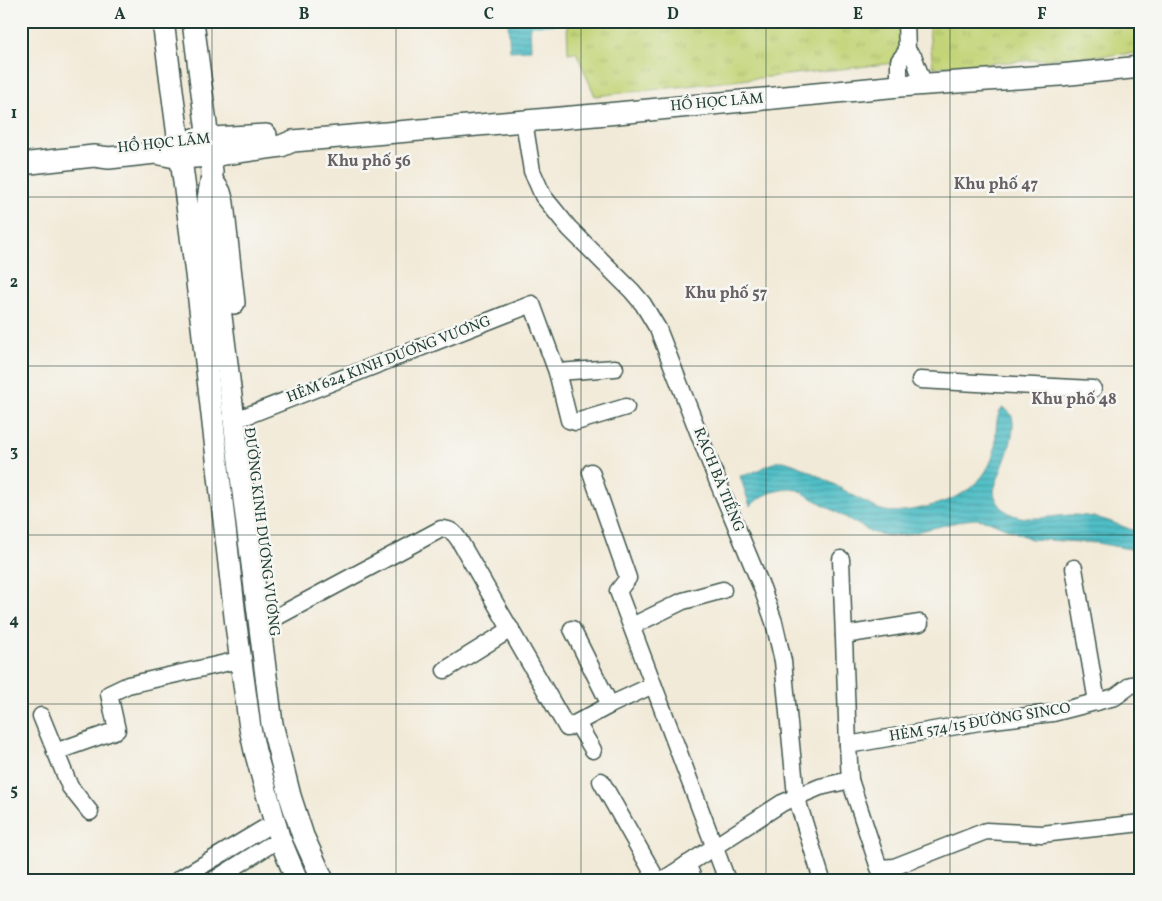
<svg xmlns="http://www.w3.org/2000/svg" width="1162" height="901" font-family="Vollkorn,serif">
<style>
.grass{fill:url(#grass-tufts);stroke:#708856}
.water{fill:url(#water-rules);stroke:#387e7d}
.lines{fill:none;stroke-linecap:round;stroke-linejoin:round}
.stream{stroke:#50bec6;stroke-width:4}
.minor-casing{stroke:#3f574d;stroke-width:19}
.major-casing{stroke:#3f574d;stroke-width:24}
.minor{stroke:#fff;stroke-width:16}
.major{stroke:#fff;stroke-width:21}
.grid{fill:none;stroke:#1f3d34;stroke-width:1;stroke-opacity:0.55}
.labels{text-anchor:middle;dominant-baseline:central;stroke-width:5;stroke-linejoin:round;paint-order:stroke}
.street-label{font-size:15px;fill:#1f3d34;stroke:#f6f6f2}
.neighbourhood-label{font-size:16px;font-weight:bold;fill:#686267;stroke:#f6f6f2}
.neatline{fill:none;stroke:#1f3d34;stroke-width:2}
.grid-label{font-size:16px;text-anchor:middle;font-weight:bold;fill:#1f3d34}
</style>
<defs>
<pattern id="grass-tufts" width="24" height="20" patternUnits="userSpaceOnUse" patternTransform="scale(1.25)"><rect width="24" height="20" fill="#c2d477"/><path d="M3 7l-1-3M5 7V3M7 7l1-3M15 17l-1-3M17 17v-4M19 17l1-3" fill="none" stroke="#a6b768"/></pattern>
<pattern id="water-rules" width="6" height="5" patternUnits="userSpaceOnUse" patternTransform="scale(1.25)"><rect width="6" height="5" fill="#50bec6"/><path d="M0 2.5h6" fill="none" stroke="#429ca2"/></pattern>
</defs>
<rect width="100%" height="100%" fill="#f6f6f2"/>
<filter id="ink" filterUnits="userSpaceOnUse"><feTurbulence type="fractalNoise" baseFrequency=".02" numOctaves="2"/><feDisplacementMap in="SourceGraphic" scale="10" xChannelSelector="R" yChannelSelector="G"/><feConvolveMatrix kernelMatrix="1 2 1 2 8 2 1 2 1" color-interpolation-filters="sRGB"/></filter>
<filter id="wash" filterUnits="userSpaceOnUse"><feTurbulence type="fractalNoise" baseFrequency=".0096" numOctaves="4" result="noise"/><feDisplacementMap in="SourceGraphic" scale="20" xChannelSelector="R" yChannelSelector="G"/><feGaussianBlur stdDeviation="1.12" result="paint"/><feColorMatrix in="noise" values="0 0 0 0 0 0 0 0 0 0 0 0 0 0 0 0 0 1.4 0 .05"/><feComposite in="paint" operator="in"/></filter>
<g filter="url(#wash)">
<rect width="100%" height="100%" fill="#f2ead8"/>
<g class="grass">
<polygon points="567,21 903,21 904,51 895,63 595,96 576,52 568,53"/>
<polygon points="928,21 1141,21 1141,53 933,67"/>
</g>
<g class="water">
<polygon points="508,21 530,21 531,50 510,51"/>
<path d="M1002 408C1029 414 999 472 995 487 993 492 995 497 997 501 1012 527 1047 516 1071 515 1079 515 1087 516 1094 517 1110 520 1125 528 1141 533V551L1097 543 1031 539 989 521 976 519 965 520 905 535 891 536 873 533 798 490C780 487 763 494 750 506L740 476C755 474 766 464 780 461 795 459 861 501 878 509 892 514 903 511 917 509 951 502 983 490 994 453 998 439 993 420 1002 408Z"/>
</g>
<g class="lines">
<polyline class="stream" points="525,24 625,21"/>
</g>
</g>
<g filter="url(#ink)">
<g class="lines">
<g class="minor-casing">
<g id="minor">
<polyline points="907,51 914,58 924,85"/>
<polyline points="899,86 899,61 907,51 906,21"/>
<polyline points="524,121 532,171 543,196 569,228 632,291 643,304 658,329 715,475 762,588 774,622 783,661 796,796 822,880"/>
<polyline points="557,372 615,368"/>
<polyline points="920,380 1093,389"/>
<polyline points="246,416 532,304 557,372 569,420 576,422 626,407"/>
<polyline points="591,472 628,578 618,591 727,880"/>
<polyline points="841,559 848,745"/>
<polyline points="1074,568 1097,702"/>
<path d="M271 620 441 529C450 529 454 532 459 540L567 728 610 705 653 685"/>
<polyline points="632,626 683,601 723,590"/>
<polyline points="572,629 610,705"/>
<polyline points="844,635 920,623"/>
<polyline points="445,670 511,629"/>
<polyline points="1141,684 1131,685 1115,697 1053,713 985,721 848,745 850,780 879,868 894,867 986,831 1042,834 1141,823"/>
<polyline points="41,716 70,787 90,812"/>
<polyline points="577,723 593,750"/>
<polyline points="55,752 117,730 109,694 128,685 230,662"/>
<polyline points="601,781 657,880"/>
<polyline points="687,864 694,880"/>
<polyline points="178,880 263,829"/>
<polyline points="214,880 268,846"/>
<polyline points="663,880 782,803 820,787 850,780"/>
</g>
</g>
<g class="major-casing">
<g id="major">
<polyline points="163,21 196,274 236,625 250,728 255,751 279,837 297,880"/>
<path d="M193 21 212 172C212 186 206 196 208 212L272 724 290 796 303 836 323 880"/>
<polyline points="194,139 266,135"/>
<polyline points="21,164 94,156 109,158 155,153 180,158 210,156 281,146 293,141 607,114 899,86 1060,75 1141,67"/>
<polyline points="212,180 220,192 223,203 234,303"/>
</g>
</g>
<use href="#minor" class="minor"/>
<use href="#major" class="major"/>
</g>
</g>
<path class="grid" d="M212 21V880M396 21V880M581 21V880M766 21V880M950 21V880M21 197H1141M21 366H1141M21 535H1141M21 704H1141"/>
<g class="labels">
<g class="street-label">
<text transform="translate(717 103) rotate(-5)">HỒ HỌC LÃM</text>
<text transform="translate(164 144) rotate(-6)">HỒ HỌC LÃM</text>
<text transform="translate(389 360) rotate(-21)">HẺM 624 KINH DƯƠNG VƯƠNG</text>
<text transform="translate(718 480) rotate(68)">RẠCH BÀ TIẾNG</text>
<text transform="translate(261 532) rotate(83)">ĐƯỜNG KINH DƯƠNG VƯƠNG</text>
<text transform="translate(980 723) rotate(-9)">HẺM 574/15 ĐƯỜNG SINCO</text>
</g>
<g class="neighbourhood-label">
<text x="369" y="162">Khu phố 56</text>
<text x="996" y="185">Khu phố 47</text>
<text x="726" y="294">Khu phố 57</text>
<text x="1074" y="400">Khu phố 48</text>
</g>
</g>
<rect width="1162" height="901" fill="none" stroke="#f6f6f2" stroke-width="55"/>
<rect x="28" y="28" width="1106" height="846" class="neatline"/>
<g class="grid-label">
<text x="120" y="19">A</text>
<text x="304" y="19">B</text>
<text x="489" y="19">C</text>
<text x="673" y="19">D</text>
<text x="858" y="19">E</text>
<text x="1042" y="19">F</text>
<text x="14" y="118">1</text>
<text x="14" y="287">2</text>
<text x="14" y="456">3</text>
<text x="14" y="625">4</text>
<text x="14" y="795">5</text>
</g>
</svg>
